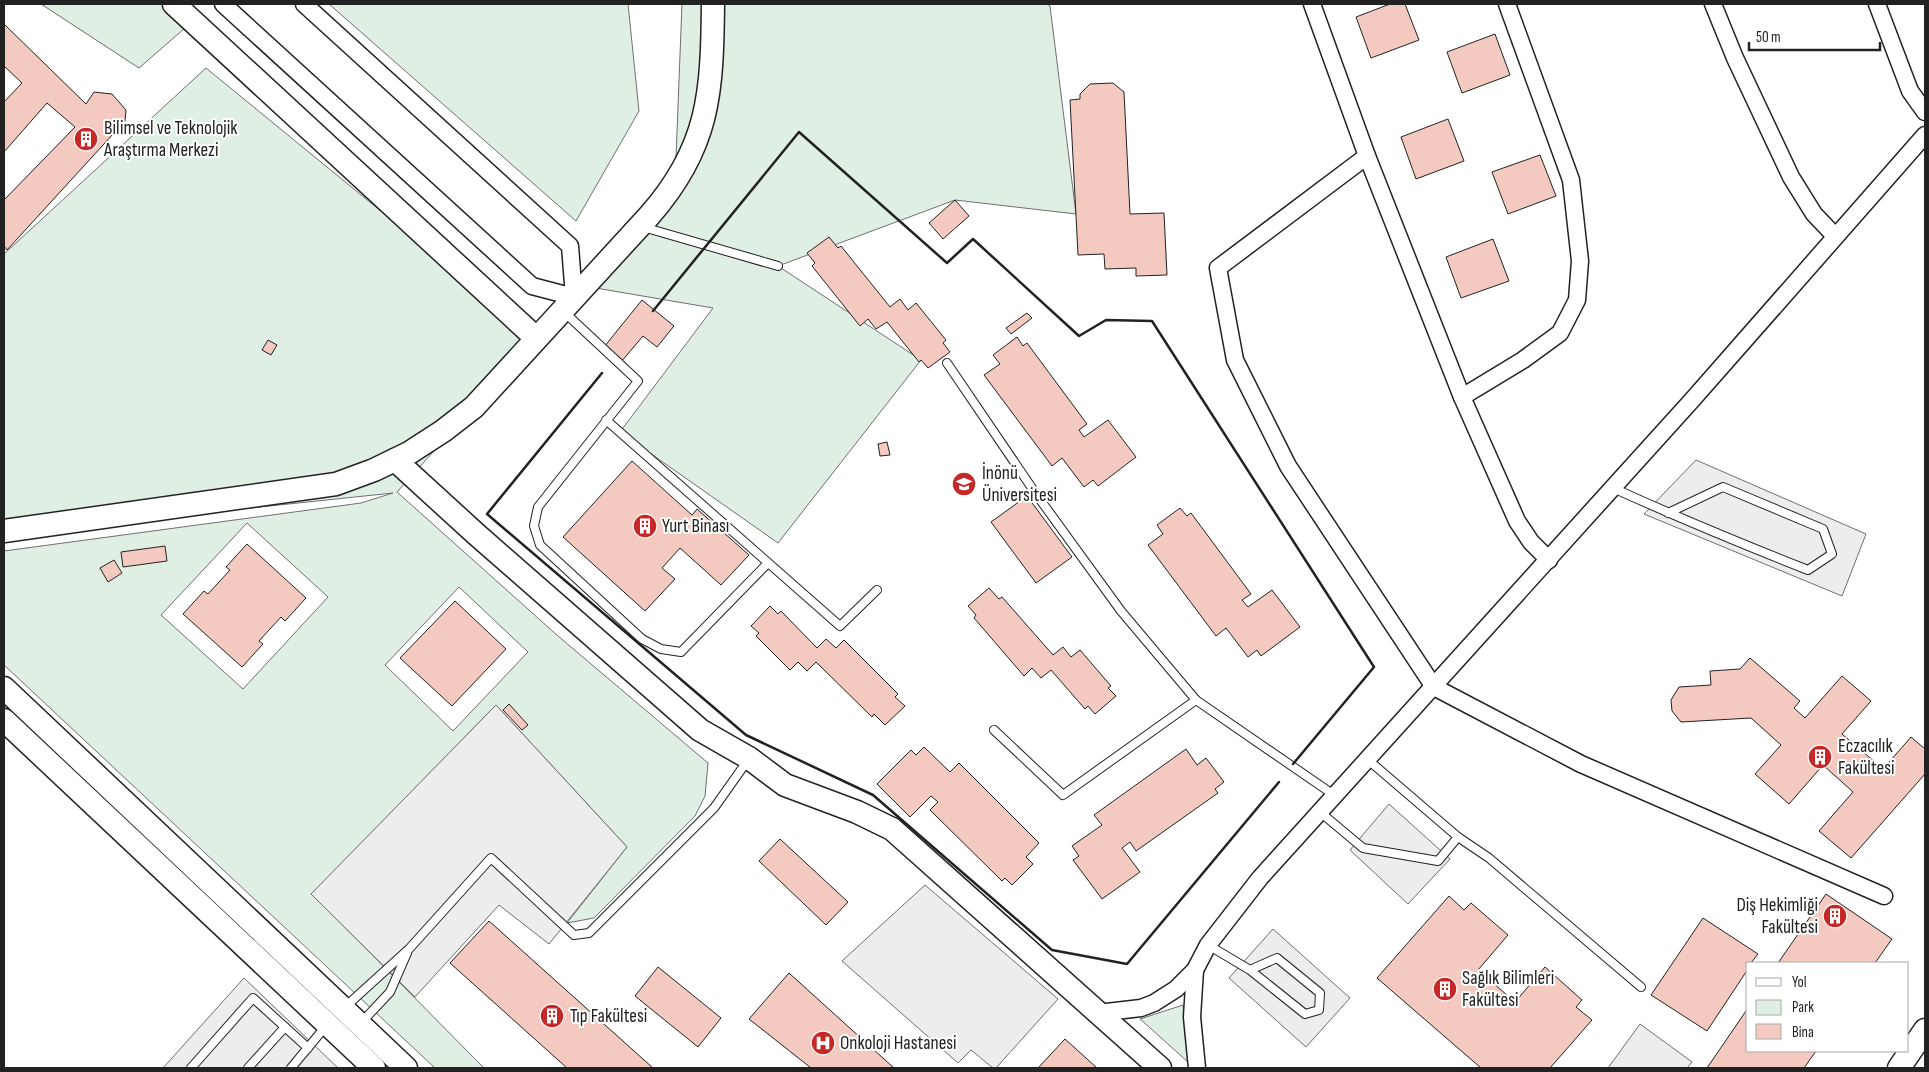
<svg xmlns="http://www.w3.org/2000/svg" width="1929" height="1072" font-family="'Sofia Sans Condensed',sans-serif">
<style>
.green{fill:#e0efe3;stroke:#6f6f6f;fill-rule:evenodd}
.parking{fill:#ededed;stroke:#6f6f6f}
.building{fill:#f3c9c0;stroke:#222}
.lines{fill:none;stroke-linecap:round;stroke-linejoin:round}
.lane-casing{stroke:#222;stroke-width:10}
.street-casing{stroke:#222;stroke-width:19}
.secondary-casing{stroke:#222;stroke-width:25}
.lane{stroke:#fff;stroke-width:8}
.street{stroke:#fff;stroke-width:16}
.secondary{stroke:#fff;stroke-width:22}
.wall{stroke:#222;stroke-width:2.5}
.labels{text-anchor:middle;dominant-baseline:central;stroke-width:4;stroke-linejoin:round;paint-order:stroke}
.poi-label{font-size:19px;fill:#222;stroke:#fff;text-anchor:start}
</style>
<rect width="100%" height="100%" fill="#fff"/>
<g class="green">
<polygon points="41,4 174,4 193,21 139,68"/>
<polygon points="329,4 628,4 639,111 576,221"/>
<polygon points="682,4 1047,4 1050,6 1076,214 955,200 778,266 921,360 778,543 620,432 713,308 584,286 675,183"/>
<path d="M206 68 536 338 397 492 558 636 708 763 705 796 695 816 594 918 567 923 627 847 496 705 312 894 484 1068H435L4 665V551L361 503 393 493 4 534V254ZM247 523 328 597 243 689 161 615ZM459 587 528 652 453 731 385 665Z"/>
<polygon points="1183,1005 1188,1062 1140,1019"/>
</g>
<g class="parking">
<polygon points="1696,460 1866,534 1842,596 1644,514"/>
<polygon points="496,705 627,847 549,944 499,905 415,997 311,894"/>
<polygon points="1389,804 1450,859 1408,904 1350,850"/>
<polygon points="925,885 1058,999 996,1068 993,1068 971,1050 958,1063 842,961"/>
<polygon points="1273,929 1350,998 1306,1047 1229,978"/>
<polygon points="244,978 337,1067 337,1068 163,1068"/>
<polygon points="1640,1024 1692,1062 1687,1068 1608,1068"/>
</g>
<g class="building">
<polygon points="1390,4 1405,4 1419,40 1371,58 1356,17"/>
<polygon points="4,24 86,104 94,92 112,94 126,110 125,121 7,250 4,246 4,200 75,127 47,103 4,152 4,102 22,83 4,66"/>
<polygon points="1495,34 1510,75 1462,93 1447,52"/>
<polygon points="1113,83 1124,92 1130,214 1164,213 1167,275 1136,276 1136,268 1105,269 1104,254 1078,255 1070,100 1080,99 1080,94 1090,84"/>
<polygon points="1448,119 1464,161 1416,179 1401,137"/>
<polygon points="1540,155 1556,196 1508,214 1492,172"/>
<polygon points="955,200 969,216 943,239 929,223"/>
<polygon points="829,237 838,248 841,246 890,307 900,299 908,310 916,303 946,340 943,343 950,352 928,368 921,360 919,362 887,322 876,329 868,319 860,326 812,266 815,263 807,253"/>
<polygon points="1493,239 1509,281 1461,298 1446,257"/>
<polygon points="642,300 674,326 657,347 643,336 621,362 604,347"/>
<polygon points="1027,313 1032,318 1011,334 1006,328"/>
<polygon points="1017,337 1023,346 1027,343 1087,424 1079,430 1084,437 1108,420 1136,457 1098,486 1093,480 1084,487 1062,458 1052,466 984,375 1000,364 993,355"/>
<polygon points="268,340 277,345 271,355 262,350"/>
<polygon points="887,442 890,455 880,456 878,444"/>
<polygon points="632,461 692,515 697,509 749,555 721,585 680,548 662,568 675,579 645,611 563,537"/>
<polygon points="1027,496 1072,557 1036,583 991,522"/>
<polygon points="1180,508 1187,516 1191,513 1251,594 1242,600 1248,607 1272,590 1300,627 1261,656 1257,650 1248,657 1226,628 1216,636 1148,545 1163,534 1157,525"/>
<polygon points="247,544 306,598 285,621 281,617 259,641 263,644 242,667 183,614 204,591 208,594 230,570 226,567"/>
<polygon points="165,546 167,561 123,567 121,552"/>
<polygon points="114,560 122,573 108,582 100,568"/>
<polygon points="989,588 999,599 1002,597 1053,655 1063,647 1071,657 1080,650 1111,686 1108,688 1116,696 1095,714 1088,706 1085,709 1051,670 1041,678 1032,668 1024,676 974,618 976,615 968,606"/>
<polygon points="455,601 506,649 452,706 400,658"/>
<polygon points="770,606 778,614 781,611 817,648 826,639 836,648 844,640 898,694 895,697 905,706 885,725 874,714 872,717 816,662 807,671 798,662 790,670 756,636 759,633 751,626"/>
<polygon points="1750,658 1800,701 1794,708 1805,718 1842,676 1871,701 1842,734 1883,769 1911,737 1925,749 1925,774 1851,858 1819,831 1853,792 1823,765 1789,804 1755,774 1781,745 1751,718 1681,722 1672,711 1671,700 1679,687 1711,685 1710,671 1740,669"/>
<polygon points="509,704 528,725 522,730 503,710"/>
<polygon points="924,747 950,772 959,763 1039,843 1026,857 1033,864 1012,885 1005,878 1002,881 930,810 938,802 931,796 910,817 877,784 911,750 916,755"/>
<polygon points="1186,749 1197,765 1206,758 1224,782 1215,789 1218,793 1136,851 1130,842 1122,848 1140,872 1102,899 1073,860 1079,856 1072,846 1102,825 1094,815"/>
<polygon points="780,839 848,902 826,925 759,861"/>
<polygon points="1826,894 1892,939 1875,963 1778,963"/>
<polygon points="1449,896 1464,910 1471,903 1508,935 1478,970 1515,1002 1545,967 1582,1000 1576,1007 1592,1020 1550,1068 1481,1068 1377,978"/>
<polygon points="1703,918 1758,954 1751,963 1748,963 1748,969 1707,1031 1651,995"/>
<polygon points="489,921 653,1068 567,1068 450,963"/>
<polygon points="658,967 721,1018 698,1047 635,996"/>
<polygon points="789,973 894,1068 811,1068 749,1019"/>
<polygon points="1748,1008 1748,1051 1816,1051 1804,1068 1707,1068"/>
<polygon points="1065,1039 1097,1068 1038,1068"/>
</g>
<g class="lines">
<g class="lane-casing">
<g id="lane">
<polyline points="643,227 778,266"/>
<polyline points="563,311 638,381 538,507 534,526 540,545 642,639 661,649 681,652 768,563"/>
<polyline points="947,363 1036,494 1121,611 1196,700 1334,795"/>
<polyline points="606,420 840,626 877,590"/>
<path d="M1613 488C1677 517 1742 544 1808 570L1832 554 1823 529 1723 487 1668 513"/>
<polyline points="994,730 1063,795 1196,700"/>
<polyline points="1367,759 1458,837 1489,858 1641,987"/>
<polyline points="1320,812 1363,848 1438,861 1458,837"/>
<polyline points="1208,945 1250,970 1305,1014 1319,1010 1320,993 1277,958 1250,970"/>
<polyline points="345,1007 409,949 491,858 574,935 589,933 714,808 748,760"/>
<polyline points="360,1024 390,992 407,953"/>
<polyline points="191,1068 253,998 308,1048"/>
<polyline points="248,1068 285,1027"/>
<polyline points="291,1068 326,1026"/>
</g>
</g>
<g class="street-casing">
<g id="street">
<polyline points="223,4 532,286 574,297 570,246 304,4"/>
<polyline points="1312,4 1367,156 1462,397 1517,521 1531,542 1549,560"/>
<polyline points="1713,4 1735,58 1791,177 1814,214 1835,236"/>
<polyline points="1877,4 1910,91 1925,112"/>
<polyline points="1367,156 1218,268 1235,360 1288,466 1434,687 1581,764 1884,896"/>
<polyline points="1462,397 1523,360 1560,333 1577,300 1580,261 1571,180 1507,4"/>
<polyline points="1195,970 1192,1017 1197,1068"/>
<polyline points="1098,1013 1141,1008 1154,1003 1176,989 1195,970 1208,945 1260,878 1693,399 1925,135"/>
</g>
</g>
<g class="secondary-casing">
<g id="secondary">
<polyline points="174,4 536,338"/>
<polyline points="395,460 476,534 700,730 749,758 785,785 857,812 892,829 1160,1068"/>
<path d="M4 531 336 484 374 470 409 453 443 431 474 407 649 216C710 147 712 92 713 4"/>
<polyline points="4,688 406,1068"/>
<polyline points="4,720 374,1068"/>
<polyline points="1899,1068 1925,1030"/>
</g>
</g>
<use href="#lane" class="lane"/>
<use href="#street" class="street"/>
<use href="#secondary" class="secondary"/>
<g class="wall">
<polyline points="653,311 799,132 947,263 973,239 1079,336 1106,320 1152,321 1374,667 1293,764"/>
<polyline points="602,373 487,514 746,735 873,795 1052,950 1127,964 1279,782"/>
</g>
</g>
<defs>
<g id="building-disc" transform="scale(1.25)"><circle r="9.5" fill="#c62828" stroke="#fff"/><path d="M-4-6H4V6H1V3H-1V6H-4ZM-2.5-4.3h1.7v1.8h-1.7ZM.8-4.3h1.7v1.8H.8ZM-2.5-1h1.7V.8h-1.7ZM.8-1h1.7V.8H.8Z" fill="#fff"/></g>
<g id="university-disc" transform="scale(1.25)"><circle r="9.5" fill="#c62828" stroke="#fff"/><path d="M0-5L7-2L0 1L-7-2ZM-4 1L0 2.5L4 1V4Q0 6-4 4Z" fill="#fff"/></g>
<g id="hospital-disc" transform="scale(1.25)"><circle r="9.5" fill="#c62828" stroke="#fff"/><path d="M-5-5h3v3.5h4V-5h3V5h-3V1.5h-4V5h-3Z" fill="#fff"/></g>
</defs>
<g fill-rule="evenodd">
<use href="#building-disc" x="86" y="139"/>
<use href="#university-disc" x="964" y="484"/>
<use href="#building-disc" x="645" y="526"/>
<use href="#building-disc" x="1820" y="757"/>
<use href="#building-disc" x="1835" y="916"/>
<use href="#building-disc" x="1445" y="989"/>
<use href="#building-disc" x="552" y="1016"/>
<use href="#hospital-disc" x="823" y="1043"/>
</g>
<g class="labels">
<g class="poi-label">
<text x="104" y="128">Bilimsel ve Teknolojik<tspan x="104" dy="22">Araştırma Merkezi</tspan></text>
<text x="982" y="473">İnönü<tspan x="982" dy="22">Üniversitesi</tspan></text>
<text x="662" y="526">Yurt Binası</text>
<text x="1838" y="746">Eczacılık<tspan x="1838" dy="22">Fakültesi</tspan></text>
<text x="1818" y="905" text-anchor="end">Diş Hekimliği<tspan x="1818" dy="22">Fakültesi</tspan></text>
<text x="1462" y="978">Sağlık Bilimleri<tspan x="1462" dy="22">Fakültesi</tspan></text>
<text x="570" y="1016">Tıp Fakültesi</text>
<text x="840" y="1043">Onkoloji Hastanesi</text>
</g>
</g>
<rect width="1929" height="1072" fill="none" stroke="#222222" stroke-width="10"/>
<rect x="1746" y="962" width="162" height="90" fill="#ffffff" stroke="#a7a7a7"/>
<rect x="1756" y="978" width="25" height="8" fill="#ffffff" stroke="#a7a7a7"/>
<text x="1792" y="987" font-size="15" fill="#222222">Yol</text>
<rect x="1756" y="1000" width="25" height="15" fill="#e0efe3" stroke="#a7a7a7"/>
<text x="1792" y="1012" font-size="15" fill="#222222">Park</text>
<rect x="1756" y="1024" width="25" height="15" fill="#f3c9c0" stroke="#a7a7a7"/>
<text x="1792" y="1037" font-size="15" fill="#222222">Bina</text>
<path d="M1749 42v8h131v-8" fill="none" stroke="#222222" stroke-width="2.5"/>
<text x="1756" y="42" font-size="15" fill="#222222" stroke="#ffffff" stroke-width="4" paint-order="stroke">50 m</text>
</svg>
